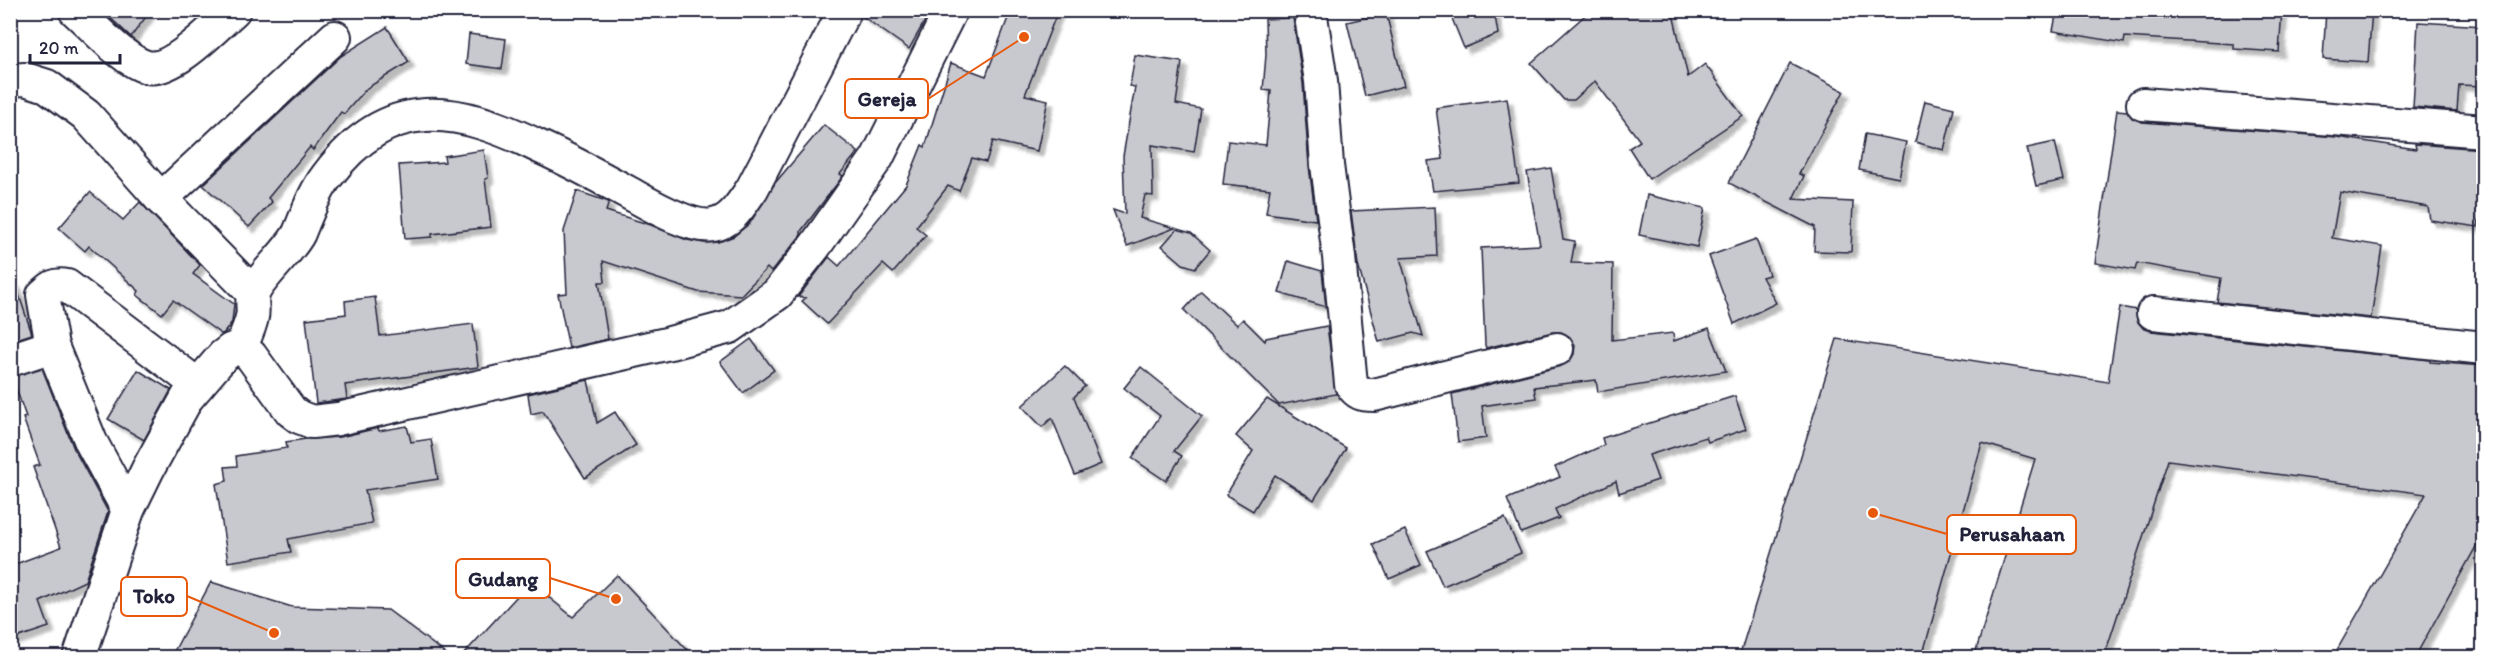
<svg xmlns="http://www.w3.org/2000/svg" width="2494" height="668" font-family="Itim,sans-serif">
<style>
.building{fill:#c8c8cf;stroke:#22223b;stroke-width:1.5;filter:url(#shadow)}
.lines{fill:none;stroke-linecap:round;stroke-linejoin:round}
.street-casing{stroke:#22223b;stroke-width:36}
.street{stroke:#fff;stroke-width:32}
.leader{fill:none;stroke:#e8590c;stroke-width:2}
.callout-dot{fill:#e8590c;stroke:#fff;stroke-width:2}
.callout{fill:#fff;stroke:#e8590c;stroke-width:2}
.callout-label{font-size:21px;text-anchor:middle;font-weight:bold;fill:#22223b}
</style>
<defs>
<filter id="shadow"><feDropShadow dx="5.5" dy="5.5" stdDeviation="1.5" flood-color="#0004"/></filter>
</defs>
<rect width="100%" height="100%" fill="#fff"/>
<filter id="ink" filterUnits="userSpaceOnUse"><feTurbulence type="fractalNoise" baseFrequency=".0167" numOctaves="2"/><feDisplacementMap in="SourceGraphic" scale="12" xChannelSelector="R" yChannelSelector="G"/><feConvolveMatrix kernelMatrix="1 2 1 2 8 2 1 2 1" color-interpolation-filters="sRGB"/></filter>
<g filter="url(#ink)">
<g class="building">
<polygon points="102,10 151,10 131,37"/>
<polygon points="863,10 931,10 909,49 862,16"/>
<polygon points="1011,10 1058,10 1025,95 1048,100 1037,151 993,141 986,162 972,158 959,191 948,186 916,227 926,235 893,273 883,264 827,324 802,301 806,298 798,297 829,257 839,266 906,185 922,145 925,147 951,63 986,76"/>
<polygon points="1466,10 1494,10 1498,34 1464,48 1451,16"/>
<polygon points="1591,10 1672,10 1688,77 1705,64 1743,116 1649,179 1629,148 1640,141 1595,81 1574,100 1564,100 1531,63"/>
<polygon points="2057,10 2282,10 2279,52 2234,49 2234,44 2125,37 2124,43 2053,31"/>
<polygon points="2326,10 2372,10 2368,62 2323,59"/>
<polygon points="1386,13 1404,86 1365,96 1347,22"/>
<polygon points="1293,18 1303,83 1309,166 1316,220 1266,213 1270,189 1223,184 1228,141 1266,145 1271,91 1263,90 1266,55 1265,19"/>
<polygon points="2418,22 2484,26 2484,86 2459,85 2457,111 2413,107"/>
<polygon points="387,27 409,62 367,88 344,114 341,112 313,150 310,147 268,198 272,202 249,227 203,185 341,56"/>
<polygon points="469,34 506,39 502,69 466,64"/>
<polygon points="1135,55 1182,62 1176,104 1201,109 1194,152 1152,145 1153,196 1145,195 1140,218 1175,228 1127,246 1113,210 1125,214 1123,156 1135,87 1130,86"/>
<polygon points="1790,63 1844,91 1799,174 1804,176 1793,199 1853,202 1851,252 1814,251 1815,227 1729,183"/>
<polygon points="1507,98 1519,183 1433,191 1428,161 1443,159 1436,108"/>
<polygon points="1925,101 1954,108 1944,150 1915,142"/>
<polygon points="2117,110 2127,111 2132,118 2142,122 2337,137 2416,149 2415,144 2484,149 2484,190 2478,227 2430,220 2428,207 2340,192 2332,238 2382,246 2371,318 2217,302 2221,278 2137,263 2135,270 2095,263"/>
<polygon points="824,125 858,152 840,174 843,176 801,231 801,235 771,272 767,268 741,295 698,292 603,261 605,282 599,282 608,339 569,348 558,294 567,293 564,231 577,191 609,202 606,211 651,225 687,240 704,243 718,242 734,236 750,223 775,183"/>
<polygon points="1865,134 1906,142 1899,178 1859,170"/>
<polygon points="2055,142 2064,180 2036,186 2027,148"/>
<polygon points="484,150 488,178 485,179 491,227 432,234 432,237 405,239 399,165 445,162 444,156"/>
<polygon points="1551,168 1563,239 1575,241 1571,263 1613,264 1612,340 1673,333 1674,341 1709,328 1726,371 1598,392 1596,380 1534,387 1536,398 1482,406 1486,438 1458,442 1452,394 1561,366 1569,362 1574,354 1575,345 1570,337 1561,332 1553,332 1486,348 1485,345 1481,248 1540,245 1527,172"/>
<polygon points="90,192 123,220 140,202 200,265 193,274 234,304 232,322 224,333 221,334 173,300 162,314 137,295 139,291 89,246 85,251 59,228"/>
<polygon points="1647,195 1705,208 1697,247 1639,235"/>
<polygon points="1435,207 1437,256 1400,258 1423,336 1413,333 1379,342 1358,265 1351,211"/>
<polygon points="1177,229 1191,233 1210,250 1195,268 1183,264 1162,246"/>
<polygon points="1756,239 1769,275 1762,277 1776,303 1734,324 1709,256"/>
<polygon points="1288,261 1322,271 1326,307 1279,293"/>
<polygon points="10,283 15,283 32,334 10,341"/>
<polygon points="1201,291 1237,325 1243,319 1265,341 1266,338 1327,326 1336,394 1279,405 1184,310"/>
<polygon points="375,297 380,336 473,324 478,367 345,385 347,399 316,403 306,319 346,314 345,301"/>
<polygon points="2120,307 2136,310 2137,321 2143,328 2151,331 2430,360 2430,362 2484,366 2484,532 2415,657 2333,657 2426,494 2168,460 2104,657 1974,657 2035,459 1982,443 1922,657 1739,657 1837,339 2108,382"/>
<polygon points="751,339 774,370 743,393 720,362"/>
<polygon points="1065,366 1085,386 1074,397 1101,464 1075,475 1052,418 1042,427 1022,406"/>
<polygon points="1141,367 1202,416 1174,451 1182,456 1166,481 1132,458 1160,416 1124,388"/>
<polygon points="42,368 74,449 108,512 85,581 40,602 49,627 10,640 10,566 61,547 33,467 40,465 23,418 26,417 12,377"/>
<polygon points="138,370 171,390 144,440 108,419"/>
<polygon points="588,380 597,423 615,412 636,445 585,478 543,411 531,414 528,394"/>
<polygon points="1735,396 1746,429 1708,442 1706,437 1649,455 1658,480 1619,493 1616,481 1555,509 1559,518 1521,533 1507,499 1560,477 1555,467 1604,445 1602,438"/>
<polygon points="1267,399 1346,448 1314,500 1275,475 1253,511 1226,495 1253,451 1236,436"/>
<polygon points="407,426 411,442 431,439 438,479 365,490 372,523 288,539 291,552 228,562 216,484 227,481 225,467 237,466 236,456 287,448 286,442 306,439 340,437 378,428 379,431"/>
<polygon points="1505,518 1521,553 1443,586 1427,551"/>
<polygon points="1405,530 1421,565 1389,579 1373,544"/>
<polygon points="617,575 694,657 461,657 530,582 573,617"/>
<polygon points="211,582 292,607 388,610 450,657 171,657"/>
</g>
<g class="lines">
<g class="street-casing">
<g id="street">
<path d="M75 10C93 26 125 62 147 67 172 73 216 26 234 10"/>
<path d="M1310 10 1321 81 1327 165 1339 257 1351 384C1357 394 1362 395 1374 395L1557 349"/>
<polyline points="10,80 25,79 47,86 86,115 161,199 253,293"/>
<polyline points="2143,104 2484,131"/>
<polyline points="161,199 335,37"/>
<polyline points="2153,313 2484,348"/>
<path d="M241 347C245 337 250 327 252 317 254 310 251 302 253 295 256 281 291 250 299 233 307 214 314 193 327 176 389 93 457 106 540 147 571 161 600 177 629 193 649 204 690 229 713 225 732 222 742 203 752 189L845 10"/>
<polyline points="10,360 52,346"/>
<path d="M128 510 91 442 52 346 43 295C51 288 55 283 67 286L198 385"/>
<polyline points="79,658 128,510 148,469 187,398 223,356 232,349 241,347 251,356 291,411 299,417 312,422 338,419 670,343 730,327 777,294 815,246 877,158 951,10"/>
</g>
</g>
<use href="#street" class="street"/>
</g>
</g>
<path class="leader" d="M1024 37L928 99M1873 513L1947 534M616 599L550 578M274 633L187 596"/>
<g class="callout-dot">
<circle cx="1024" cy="37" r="6"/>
<circle cx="1873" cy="513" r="6"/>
<circle cx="616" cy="599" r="6"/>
<circle cx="274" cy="633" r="6"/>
</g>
<g class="callout">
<rect x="845" y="79" width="83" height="39" rx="6"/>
<rect x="1947" y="515" width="129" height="39" rx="6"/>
<rect x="456" y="559" width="94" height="39" rx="6"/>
<rect x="121" y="577" width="66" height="39" rx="6"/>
</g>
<g class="callout-label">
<text x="887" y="106">Gereja</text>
<text x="2012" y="541">Perusahaan</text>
<text x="503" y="586">Gudang</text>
<text x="154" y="603">Toko</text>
</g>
<rect width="2494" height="668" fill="none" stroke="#fff" stroke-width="36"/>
<rect x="18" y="18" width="2458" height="632" fill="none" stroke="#22223b" stroke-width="2" filter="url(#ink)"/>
<path d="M30 54v9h90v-9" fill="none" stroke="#22223b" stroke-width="3"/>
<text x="39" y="54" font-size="18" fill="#22223b" stroke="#ffffff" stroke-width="4.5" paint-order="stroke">20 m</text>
</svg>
